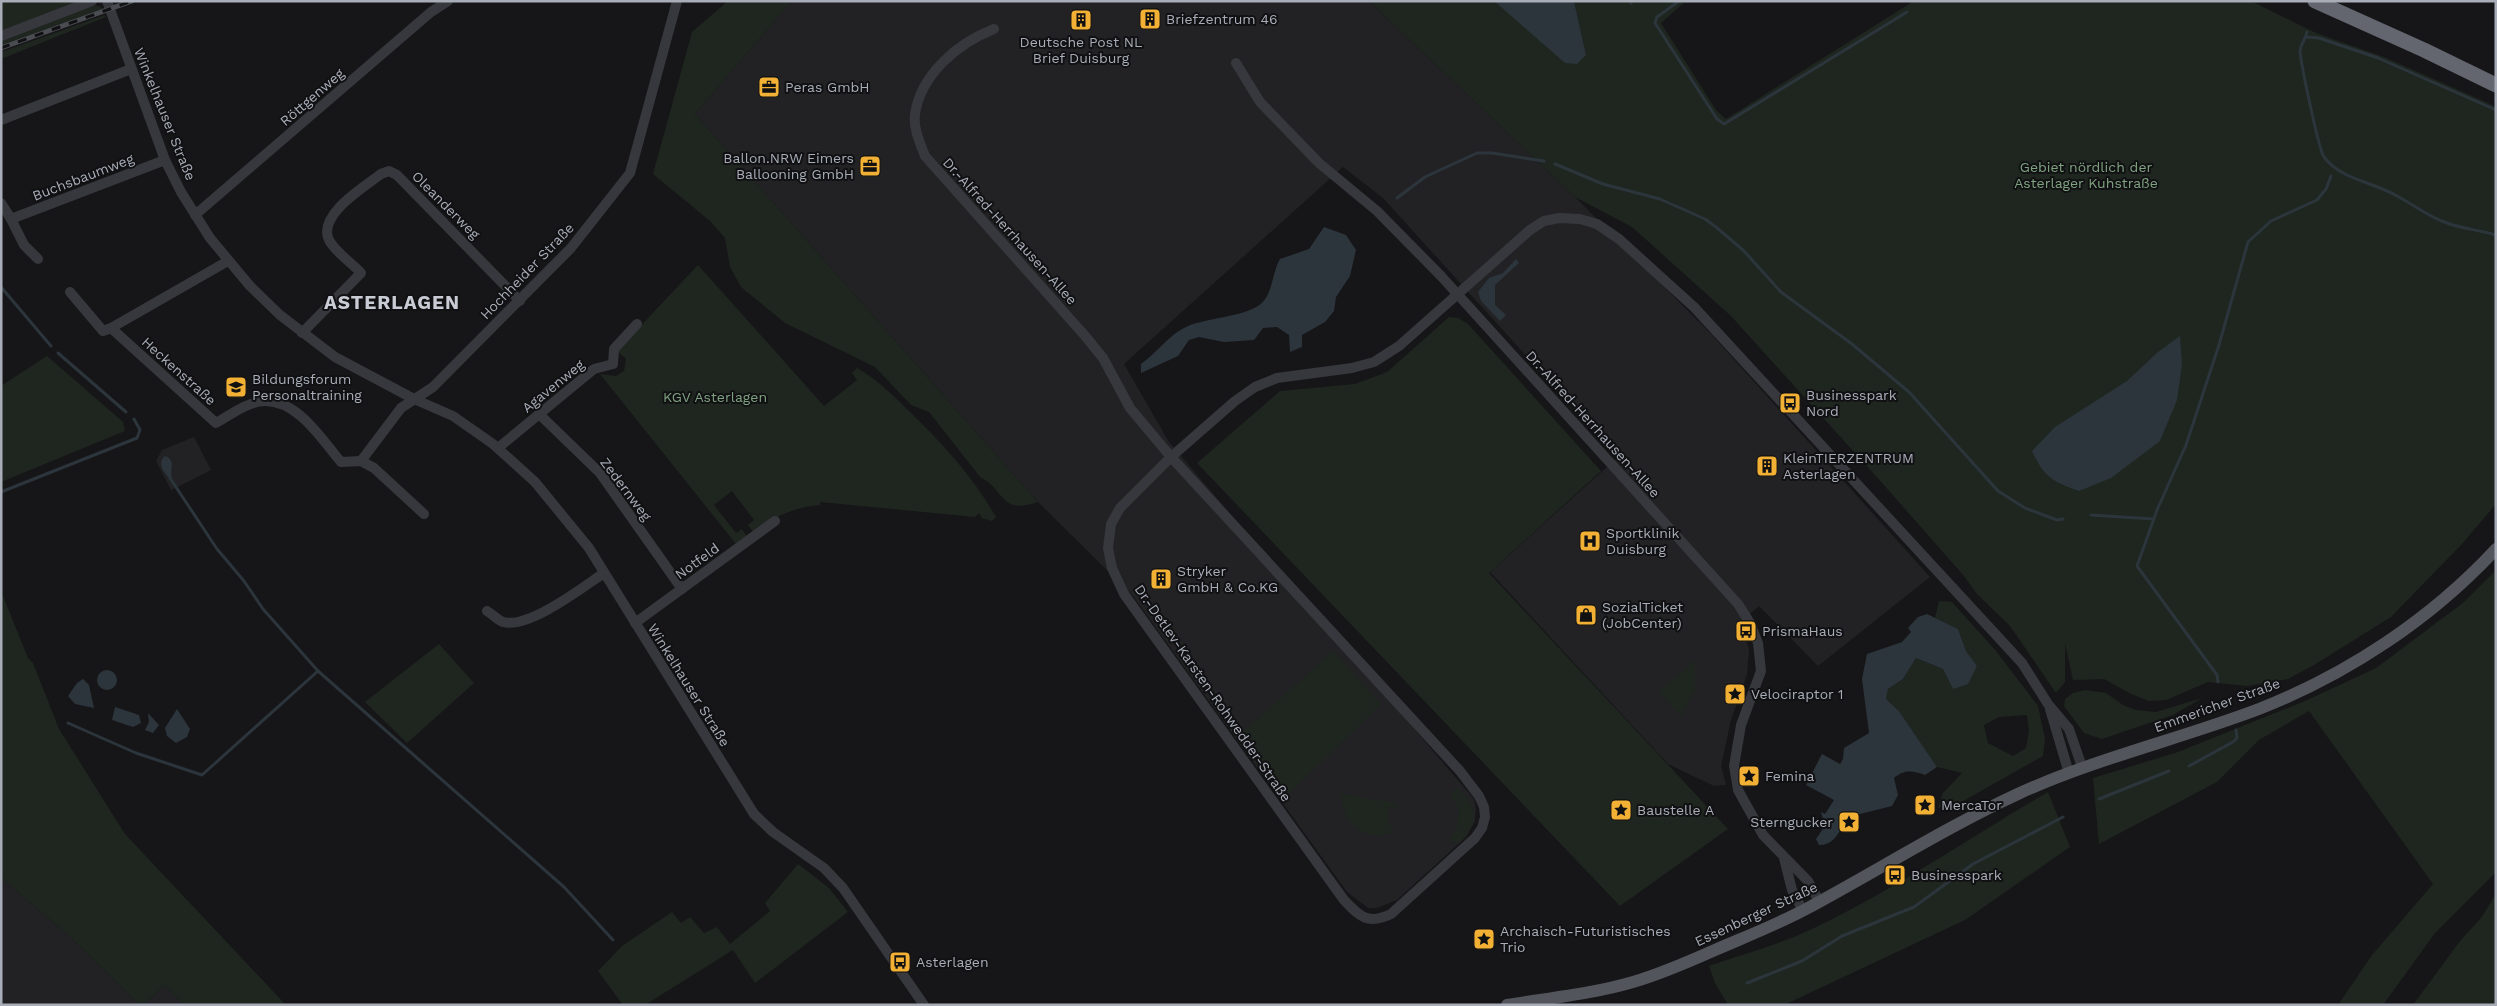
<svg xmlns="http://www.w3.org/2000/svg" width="2497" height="1006" font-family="'Work Sans',sans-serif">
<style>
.built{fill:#222225}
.green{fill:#1e261f;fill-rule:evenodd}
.water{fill:#2c353c}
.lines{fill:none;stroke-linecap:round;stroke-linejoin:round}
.stream{stroke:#2c353c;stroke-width:3}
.minor{stroke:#37383d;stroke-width:10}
.major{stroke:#53555c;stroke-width:12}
.highway{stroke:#63666e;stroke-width:15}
.rail-casing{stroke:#4a4c52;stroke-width:5}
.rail{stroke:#111113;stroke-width:3;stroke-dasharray:9;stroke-linecap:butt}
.labels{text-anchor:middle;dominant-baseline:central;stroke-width:4;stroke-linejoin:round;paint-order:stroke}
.poi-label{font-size:14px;fill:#a8adb8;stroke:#111113;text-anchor:start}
.street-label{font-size:14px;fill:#a8adb8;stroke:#111113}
.park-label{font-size:14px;fill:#7fa381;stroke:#111113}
.district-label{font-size:19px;font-weight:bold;letter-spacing:1px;fill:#c9ccd4;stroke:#111113}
</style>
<rect width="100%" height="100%" fill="#161618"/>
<g class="built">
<polygon points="792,1 1369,1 1575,197 1712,335 1930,577 1818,666 1759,606 1739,624 1749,649 1747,675 1731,720 1721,766 1726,785 1714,786 1668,764 1490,572 1618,457 1383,198 1343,167 1124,364 1169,442 1474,799 1476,809 1475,821 1466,837 1397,900 1377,908 1368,908 1347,892 1133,596 1038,502 695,114"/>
<polygon points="194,437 211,470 171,490 156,461 162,450"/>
<polygon points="1,878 67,934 140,1005 1,1005"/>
<polygon points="165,985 184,1005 143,1005"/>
</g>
<g class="green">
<polygon points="1,1 82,1 1,31"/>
<path d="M728 1H792L695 114 1038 502C999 515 1006 490 980 477L929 412 911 405 875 367 785 323 741 287 730 267 725 238 710 221 653 174 692 32Z"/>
<polygon points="1369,1 1494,1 1507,12 1586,55 1574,1 1686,1 1661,23 1716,110 1726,119 1914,1 2251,1 2316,33 2384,57 2488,103 2496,107 2496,504 2462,544 2391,617 2314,665 2288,679 2247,686 2208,682 2166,700 2149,701 2131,694 2104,679 2073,680 2065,643 2065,682 2056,693 2010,626 1977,594 1964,576 1883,484 1731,316 1632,227 1575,197"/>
<polygon points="96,5 104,9 1,46 1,38"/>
<polygon points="105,15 106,17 1,59 1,52"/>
<path d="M698 265 824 406 857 380 852 373 857 368C878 380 895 397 912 414 945 446 973 477 996 517L992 521 982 518 979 513 975 517 820 502V505C793 507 775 517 753 532L748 525 754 520 732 491 714 505 736 533 742 529 747 537 736 544 600 374 616 376 624 371 626 359 617 351Z"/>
<polygon points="1449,317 1458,318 1468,324 1601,471 1489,573 1728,829 1620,906 1197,463 1280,391 1355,384 1387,372"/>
<polygon points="47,356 123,422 125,431 1,482 1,386"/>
<polygon points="2496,570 2496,872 2435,933 2383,1005 2338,1005 2372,955 2433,884 2309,711 2259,740 2217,782 2099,844 2093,778 2178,752 2305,701 2376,668 2464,602"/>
<polygon points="1,591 28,658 33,663 59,729 125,834 286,1005 184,1005 165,985 143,1005 140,1005 67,934 1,878"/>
<path d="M1939 601 1952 602 1996 651 2038 706 2045 739 2043 756 1958 804 1938 808 1943 793 1962 773 1937 767 1899 711 1886 699 1888 689 1903 679 1916 658 1943 669 1953 689 1977 666 1966 651 1958 629 1935 618ZM2027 715 2029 731 2026 748 2013 756 1988 743 1984 725 1999 717Z"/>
<polygon points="439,644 474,683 407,743 365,702"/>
<polygon points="1333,651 1381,704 1283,800 1237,737"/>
<polygon points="1695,660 1695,690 1681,716 1659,692"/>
<polygon points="2085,690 2106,693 2123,705 2136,710 2156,712 2202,698 2173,715 2102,739 2084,733 2064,706 2065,699 2073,693"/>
<path d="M1455 789H1459C1478 810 1480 822 1459 843L1453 842 1450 839 1457 827 1459 810 1451 794Z"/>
<path d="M2048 792 2070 847 1965 920 1784 1005H1728L1715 983 1709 966C1744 954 1781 944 1814 928 1896 889 1970 837 2048 792Z"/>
<path d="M1341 793 1381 801 1382 799 1398 805 1397 808 1388 807V819L1393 832C1362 844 1342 821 1341 793Z"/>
<polygon points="798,864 829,888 848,912 755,983 733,950 645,1005 623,1005 598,971 622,946 672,912 681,923 690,917 704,933 717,927 730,944 770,911 765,903"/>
<polygon points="2496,894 2496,1005 2413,1005 2460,941 2481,918"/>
</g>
<g class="water">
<polygon points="1494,1 1574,1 1586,55 1577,64 1565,63"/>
<path d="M1324 227 1346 235 1356 250 1350 276 1336 297 1334 311 1325 322 1302 335V347L1290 352 1289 335 1277 327 1263 328 1254 340 1224 342 1199 337 1189 340 1178 356 1141 373V364C1157 353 1169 334 1188 326 1208 318 1240 317 1258 306 1273 297 1272 272 1280 259L1309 249Z"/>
<polygon points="1516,259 1519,263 1495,285 1495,305 1506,315 1500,321 1481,301 1478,292 1489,278 1503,273"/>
<path d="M2180 336 2182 364 2177 400 2160 441 2111 478 2079 491C2053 482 2044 477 2032 451L2055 427 2127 381 2158 352Z"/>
<path d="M165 456C177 461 169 469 172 478H169C163 471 157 463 165 456Z"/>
<path d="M1927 614 1958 629 1966 651 1977 666 1968 684 1953 689 1943 669 1916 658 1903 679 1888 689 1886 699 1899 711 1937 767 1925 775C1913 771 1905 769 1894 778L1898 795 1892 806 1848 817C1841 828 1835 846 1819 845L1816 839 1825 826 1821 812 1825 814 1834 800 1806 785 1822 754 1840 764 1843 759 1844 748 1869 733 1862 679 1867 654 1902 642 1911 632 1908 628 1918 617Z"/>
<circle cx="107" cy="680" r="10"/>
<polygon points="83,679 89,685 94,708 75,704 68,696 77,683"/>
<polygon points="115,707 139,715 141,723 133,727 112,720"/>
<polygon points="177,709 190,729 187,737 176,743 167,736 165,728"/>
<polygon points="148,713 159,725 153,733 145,730 149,722"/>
</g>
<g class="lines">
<g class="stream">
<polyline points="1679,1 1657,17 1655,23 1717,119 1724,124 1907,12"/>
<polyline points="1631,3 1632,1"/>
<path d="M2307 32C2306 39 2301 43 2300 50 2300 60 2319 151 2324 157 2341 180 2374 182 2397 196 2414 205 2429 217 2447 223 2463 229 2480 230 2496 235"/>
<polyline points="2306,37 2319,38 2378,58 2496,110"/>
<polyline points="1555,164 1603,184 1660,199 1705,219 1716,227 1744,251 1781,292 1852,344 1909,392 1998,491 2025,508 2057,520 2063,519"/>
<polyline points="1397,198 1425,177 1477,153 1492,153 1544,161"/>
<polyline points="1,287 51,346"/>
<polyline points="58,353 126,412"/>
<polyline points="170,478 217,549 244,581 263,609 318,671 564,887 613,940"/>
<polyline points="1,492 137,438 140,430 134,419"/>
<polyline points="2091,515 2154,519"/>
<polyline points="2218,682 2217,675 2137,566 2157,510 2186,445 2219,345 2248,242 2271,221 2317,200 2326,189 2331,176"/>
<polyline points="2225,701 2227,707"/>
<polyline points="68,723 136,753 202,775 318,671"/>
<polyline points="2189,766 2233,742 2237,738 2236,730"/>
<polyline points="2099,799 2169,771"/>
<polyline points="1747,983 1802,961 1842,936 1914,907 1973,864 2063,817"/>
</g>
<g class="minor">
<polyline points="107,1 165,160 181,192 210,238 250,286 280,315 335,357 414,399 453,416 493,444 535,482 589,548 754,814 773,832 824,868 843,888 924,1005"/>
<path d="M994 29C958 43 921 74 915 114 913 128 920 143 925 156L1086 337 1103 358 1130 408 1171 457 1460 771 1479 796 1484 807 1485 817 1482 828 1475 838 1391 914C1368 925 1360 917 1344 900L1124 594 1112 568 1108 548 1111 524 1120 508 1171 457 1235 401 1255 387 1277 378 1352 368 1374 362 1399 346 1530 230 1544 221 1559 218 1580 219 1597 224 1619 239 1694 307 2022 663 2048 704 2069 729 2082 767"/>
<polyline points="1,36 92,1"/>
<polyline points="1236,63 1260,102 1319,163 1377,211 1441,276 1738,604 1750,623 1758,643 1761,671 1741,725 1734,766 1738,790 1763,835 1808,881 1819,901"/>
<polyline points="1,120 131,69"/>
<polyline points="1,203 11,219 165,160"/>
<polyline points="195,215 431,12 448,1"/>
<polyline points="11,219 24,245 38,259"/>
<path d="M228 261 111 328 216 423C230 415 249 401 265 401 299 401 322 440 341 462L361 461 374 468 424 514"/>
<polyline points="70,292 103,331 111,328"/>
<path d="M302 333 361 273C352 263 335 252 329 240 317 215 364 187 381 174L389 171 397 175 520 301"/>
<polyline points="539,414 600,473 682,589"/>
<polyline points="498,448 594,369 613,364 614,349 637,324"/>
<polyline points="361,461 401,408 433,387 571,248 630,173 677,1"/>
<path d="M487 611C492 614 498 620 503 622 529 629 583 587 604 573"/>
<polyline points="635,623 775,521"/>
<polyline points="2050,709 2069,773"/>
<polyline points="1784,858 1792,890 1803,911"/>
</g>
<path class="major" d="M1507 1005C1549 998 1592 994 1633 982 1661 974 1688 962 1715 950 1745 937 1776 925 1806 909 1877 871 1946 827 2020 793 2097 758 2180 739 2259 709 2348 674 2431 619 2496 549"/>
<polyline class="highway" points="2315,1 2424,50 2496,85"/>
<g class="rail-casing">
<polyline id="rail" points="1,48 132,1"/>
</g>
<use href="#rail" class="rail"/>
</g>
<defs>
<g id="building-square" transform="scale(1.125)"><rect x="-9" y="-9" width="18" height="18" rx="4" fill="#f2b134" stroke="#111113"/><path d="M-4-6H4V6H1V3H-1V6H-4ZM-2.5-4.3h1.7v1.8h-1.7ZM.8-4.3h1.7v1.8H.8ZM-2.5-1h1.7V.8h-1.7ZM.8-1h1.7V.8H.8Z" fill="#111"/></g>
<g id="office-square" transform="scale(1.125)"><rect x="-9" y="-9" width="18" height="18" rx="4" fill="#f2b134" stroke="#111113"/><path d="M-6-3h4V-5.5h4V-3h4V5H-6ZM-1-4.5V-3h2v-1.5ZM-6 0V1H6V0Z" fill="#111"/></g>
<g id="university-square" transform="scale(1.125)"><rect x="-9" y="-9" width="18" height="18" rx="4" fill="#f2b134" stroke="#111113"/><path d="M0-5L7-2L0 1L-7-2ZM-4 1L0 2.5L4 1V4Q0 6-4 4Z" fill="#111"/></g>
<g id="bus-square" transform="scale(1.125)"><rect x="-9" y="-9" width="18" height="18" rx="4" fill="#f2b134" stroke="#111113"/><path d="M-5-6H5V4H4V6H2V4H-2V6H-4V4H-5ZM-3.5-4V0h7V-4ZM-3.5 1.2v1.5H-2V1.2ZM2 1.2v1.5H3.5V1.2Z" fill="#111"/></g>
<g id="hospital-square" transform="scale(1.125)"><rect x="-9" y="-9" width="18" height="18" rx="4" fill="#f2b134" stroke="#111113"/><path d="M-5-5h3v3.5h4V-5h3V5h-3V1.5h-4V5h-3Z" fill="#111"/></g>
<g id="shop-square" transform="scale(1.125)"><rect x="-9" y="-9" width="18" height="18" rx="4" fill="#f2b134" stroke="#111113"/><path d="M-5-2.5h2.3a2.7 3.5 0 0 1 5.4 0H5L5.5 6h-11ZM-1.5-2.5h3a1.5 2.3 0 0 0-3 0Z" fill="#111"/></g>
<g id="sight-square" transform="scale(1.125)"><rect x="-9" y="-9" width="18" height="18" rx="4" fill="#f2b134" stroke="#111113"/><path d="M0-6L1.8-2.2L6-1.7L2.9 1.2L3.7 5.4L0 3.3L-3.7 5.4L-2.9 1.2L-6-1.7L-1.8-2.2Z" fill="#111"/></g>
</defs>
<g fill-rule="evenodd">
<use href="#building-square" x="1150" y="19"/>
<use href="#building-square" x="1081" y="20"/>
<use href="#office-square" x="769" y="87"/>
<use href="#office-square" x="870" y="166"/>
<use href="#university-square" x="236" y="387"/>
<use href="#bus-square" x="1790" y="403"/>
<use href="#building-square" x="1767" y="466"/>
<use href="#hospital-square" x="1590" y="541"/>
<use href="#building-square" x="1161" y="579"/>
<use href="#shop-square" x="1586" y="615"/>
<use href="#bus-square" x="1746" y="631"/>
<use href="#sight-square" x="1735" y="694"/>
<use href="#sight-square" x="1749" y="776"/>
<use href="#sight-square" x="1925" y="805"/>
<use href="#sight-square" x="1621" y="810"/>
<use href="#sight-square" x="1849" y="822"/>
<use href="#bus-square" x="1895" y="875"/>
<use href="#sight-square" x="1484" y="939"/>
<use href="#bus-square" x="900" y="962"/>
</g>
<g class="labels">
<g class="poi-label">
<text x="1166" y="19">Briefzentrum 46</text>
<text x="1081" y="42" text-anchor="middle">Deutsche Post NL<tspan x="1081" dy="16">Brief Duisburg</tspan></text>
<text x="785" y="87">Peras GmbH</text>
<text x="854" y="158" text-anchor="end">Ballon.NRW Eimers<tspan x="854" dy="16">Ballooning GmbH</tspan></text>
<text x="252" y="379">Bildungsforum<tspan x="252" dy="16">Personaltraining</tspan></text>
<text x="1806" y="395">Businesspark<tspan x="1806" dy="16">Nord</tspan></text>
<text x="1783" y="458">KleinTIERZENTRUM<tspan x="1783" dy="16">Asterlagen</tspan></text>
<text x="1606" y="533">Sportklinik<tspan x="1606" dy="16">Duisburg</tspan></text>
<text x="1177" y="571">Stryker<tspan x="1177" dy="16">GmbH &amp; Co.KG</tspan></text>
<text x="1602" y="607">SozialTicket<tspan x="1602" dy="16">(JobCenter)</tspan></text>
<text x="1762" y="631">PrismaHaus</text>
<text x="1751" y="694">Velociraptor 1</text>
<text x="1765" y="776">Femina</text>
<text x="1941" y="805">MercaTor</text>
<text x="1637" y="810">Baustelle A</text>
<text x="1833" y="822" text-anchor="end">Sterngucker</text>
<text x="1911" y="875">Businesspark</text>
<text x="1500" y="931">Archaisch-Futuristisches<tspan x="1500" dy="16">Trio</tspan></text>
<text x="916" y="962">Asterlagen</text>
</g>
<g class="street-label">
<text transform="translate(312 97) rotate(-41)">Röttgenweg</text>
<text transform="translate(165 114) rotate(68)">Winkelhauser Straße</text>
<text transform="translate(83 177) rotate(-21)">Buchsbaumweg</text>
<text transform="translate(446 205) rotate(45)">Oleanderweg</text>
<text transform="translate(1010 231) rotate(48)">Dr.-Alfred-Herrhausen-Allee</text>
<text transform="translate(527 271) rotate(-46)">Hochheider Straße</text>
<text transform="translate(179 371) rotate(42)">Heckenstraße</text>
<text transform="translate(553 386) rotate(-39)">Agavenweg</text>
<text transform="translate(1593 424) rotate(48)">Dr.-Alfred-Herrhausen-Allee</text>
<text transform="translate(626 489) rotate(53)">Zedernweg</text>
<text transform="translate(697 561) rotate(-36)">Notfeld</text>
<text transform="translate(689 685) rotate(58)">Winkelhauser Straße</text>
<text transform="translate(1213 693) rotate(55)">Dr.-Detlev-Karsten-Rohwedder-Straße</text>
<text transform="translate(2217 705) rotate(-20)">Emmericher Straße</text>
<text transform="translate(1756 914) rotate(-25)">Essenberger Straße</text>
</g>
<g class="park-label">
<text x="2086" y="167">Gebiet nördlich der<tspan x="2086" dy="16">Asterlager Kuhstraße</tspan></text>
<text x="715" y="397">KGV Asterlagen</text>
</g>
<g class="district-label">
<text x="392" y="302">ASTERLAGEN</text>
</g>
</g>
<rect width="2497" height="1006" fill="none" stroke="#a8adb8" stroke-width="5"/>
</svg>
